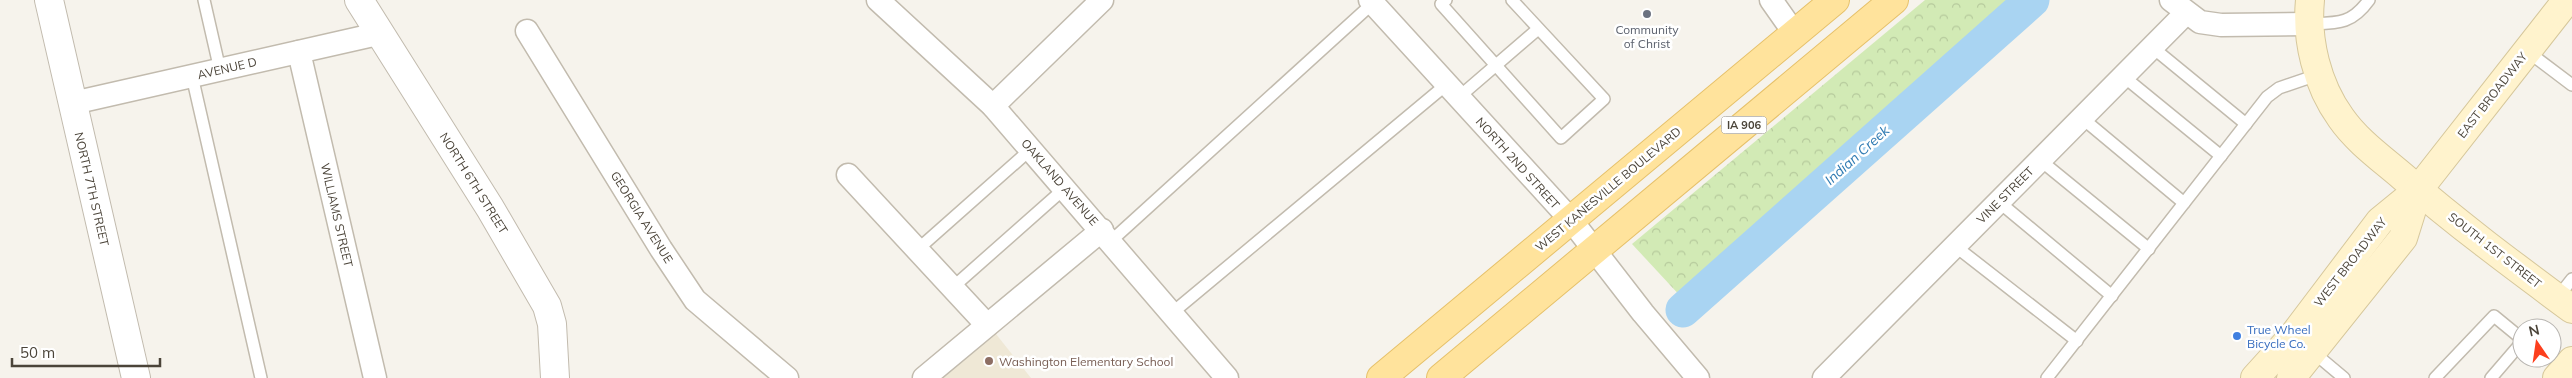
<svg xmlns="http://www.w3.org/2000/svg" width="2572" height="378" font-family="Mulish,sans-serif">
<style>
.education{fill:#efe8d6}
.park{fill:url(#park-crowns)}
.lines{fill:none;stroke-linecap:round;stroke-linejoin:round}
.river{stroke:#a9d4f2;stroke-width:35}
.service-casing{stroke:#c2bbae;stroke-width:14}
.minor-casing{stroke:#c2bbae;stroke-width:25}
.tertiary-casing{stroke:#c2bbae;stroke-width:30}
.secondary-casing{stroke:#d6c79b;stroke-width:30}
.primary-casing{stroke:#e6c16a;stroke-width:30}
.service{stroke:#fff;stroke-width:11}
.minor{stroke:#fff;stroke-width:22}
.tertiary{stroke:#fff;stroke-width:28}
.secondary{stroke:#fff3cd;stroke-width:28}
.primary{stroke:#ffe39c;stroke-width:28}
.worship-dot{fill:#6b7280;stroke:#fff;stroke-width:2}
.shop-dot{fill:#3f7fe0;stroke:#fff;stroke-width:2}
.education-dot{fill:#8d6e63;stroke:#fff;stroke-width:2}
.labels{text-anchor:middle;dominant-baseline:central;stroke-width:5;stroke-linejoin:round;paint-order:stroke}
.shield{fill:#fff;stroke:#817c74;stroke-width:1}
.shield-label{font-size:11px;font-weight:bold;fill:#4b4439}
.worship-label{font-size:12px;fill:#5b616d;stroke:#fff}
.street-label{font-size:12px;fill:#4b4439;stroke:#fff}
.shop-label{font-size:12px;fill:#366cbe;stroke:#fff;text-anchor:start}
.education-label{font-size:12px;fill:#785e54;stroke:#fff;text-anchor:start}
.water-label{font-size:14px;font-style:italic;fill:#2e7ab2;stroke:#fff}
</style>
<defs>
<pattern id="park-crowns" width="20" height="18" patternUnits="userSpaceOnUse" patternTransform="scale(1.25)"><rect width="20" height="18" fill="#d2eab5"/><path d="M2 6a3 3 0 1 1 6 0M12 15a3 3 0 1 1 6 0" fill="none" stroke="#b6ca9c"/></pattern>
</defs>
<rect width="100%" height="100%" fill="#f6f3ec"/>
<polygon class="education" points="996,334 1031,378 940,378"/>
<polygon class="park" points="1925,0 2031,0 1697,314 1632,244"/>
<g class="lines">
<polyline class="river" points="1683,310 2032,0"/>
<g class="service-casing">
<g id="service">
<polyline points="204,0 220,70"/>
<polyline points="1446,0 1441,4 1561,138 1604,99 1512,0"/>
<path d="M2308 24C2337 23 2351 25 2369 0"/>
<polyline points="2152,47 2246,124"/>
<polyline points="2527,51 2572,85"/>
<polyline points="192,76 261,378"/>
<polyline points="2123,76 2221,156"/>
<polyline points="1459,97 1538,29"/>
<polyline points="2082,118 2184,203"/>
<polyline points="2040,160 2149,249"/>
<polyline points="1999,202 2112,296"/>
<polyline points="1111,241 1373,3"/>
<polyline points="1955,246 2077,341"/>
<polyline points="917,250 1031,149"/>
<polyline points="952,288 1065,188"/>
<polyline points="2557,298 2572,279"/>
<polyline points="1172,313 1447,84"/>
<polyline points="2313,352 2344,378"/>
<polyline points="2047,378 2267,97 2279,88 2320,74"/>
<polyline points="2435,378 2494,316 2522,339"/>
<polyline points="2491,378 2522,342"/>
</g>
</g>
<g class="minor-casing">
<g id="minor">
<polyline points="878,0 993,106 1227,378"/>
<polyline points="1370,0 1571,220 1643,313 1698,378"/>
<polyline points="1771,0 1795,34"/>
<polyline points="2171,0 2200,22 2221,25 2308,24"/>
<polyline points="527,31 661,249 695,300 787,378"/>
<polyline points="299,52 375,378"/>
<polyline points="73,103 382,33"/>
<polyline points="993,106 1102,0"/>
<polyline points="848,175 987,325"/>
<polyline points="924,378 1102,230"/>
<polyline points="1824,378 2186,13"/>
</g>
</g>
<g class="tertiary-casing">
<g id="tertiary">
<polyline points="49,0 136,378"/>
<polyline points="359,0 490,208 547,306 552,324 555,378"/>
</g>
</g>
<g class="secondary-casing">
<g id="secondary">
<path d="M2310 0C2306 40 2317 85 2341 118 2357 141 2381 158 2402 176 2456 223 2514 266 2572 309"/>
<polyline points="2255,378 2293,336 2380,221 2418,190 2567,0"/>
<polyline points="2291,378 2403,238 2418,190"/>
<polyline points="2557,378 2572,361"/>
</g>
</g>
<g class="primary-casing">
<g id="primary">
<polyline points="1381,378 1835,0"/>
<polyline points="1441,378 1894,0"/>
</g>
</g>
<use href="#service" class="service"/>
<use href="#minor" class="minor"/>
<use href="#tertiary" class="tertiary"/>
<use href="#secondary" class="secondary"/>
<use href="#primary" class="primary"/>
</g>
<circle class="worship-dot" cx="1647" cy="14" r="5"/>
<circle class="shop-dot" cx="2237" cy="336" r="5"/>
<circle class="education-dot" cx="989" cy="361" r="5"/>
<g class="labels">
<rect class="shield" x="1721.5" y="116.5" width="45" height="17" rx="4"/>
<g class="shield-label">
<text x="1744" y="125">IA 906</text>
</g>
<g class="worship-label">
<text x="1647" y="29">Community<tspan x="1647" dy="14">of Christ</tspan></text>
</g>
<g class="street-label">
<text transform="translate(227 68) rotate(-13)">AVENUE D</text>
<text transform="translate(2492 95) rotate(-52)">EAST BROADWAY</text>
<text transform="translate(1518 163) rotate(48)">NORTH 2ND STREET</text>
<text transform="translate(1060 182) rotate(49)">OAKLAND AVENUE</text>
<text transform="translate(474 183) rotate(58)">NORTH 6TH STREET</text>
<text transform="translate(92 189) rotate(77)">NORTH 7TH STREET</text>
<text transform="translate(1608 189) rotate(-40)">WEST KANESVILLE BOULEVARD</text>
<text transform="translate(2005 195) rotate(-45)">VINE STREET</text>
<text transform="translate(337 215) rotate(77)">WILLIAMS STREET</text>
<text transform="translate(642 217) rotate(58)">GEORGIA AVENUE</text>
<text transform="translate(2495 250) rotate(38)">SOUTH 1ST STREET</text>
<text transform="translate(2350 262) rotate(-52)">WEST BROADWAY</text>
</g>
<g class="shop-label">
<text x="2247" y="329">True Wheel<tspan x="2247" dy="14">Bicycle Co.</tspan></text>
</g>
<g class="education-label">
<text x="999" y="361">Washington Elementary School</text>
</g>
<g class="water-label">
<text transform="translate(1857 155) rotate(-42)">Indian Creek</text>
</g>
</g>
<g transform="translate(2537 343) rotate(347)"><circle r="24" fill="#ffffff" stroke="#b7b4b0"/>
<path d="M0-4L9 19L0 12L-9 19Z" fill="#fc3f1d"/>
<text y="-8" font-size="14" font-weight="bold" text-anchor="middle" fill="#4b4439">N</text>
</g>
<path d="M12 358v8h148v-8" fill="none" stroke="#4b4439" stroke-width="2.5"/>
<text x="20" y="358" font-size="15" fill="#4b4439" stroke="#ffffff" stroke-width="4" paint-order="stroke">50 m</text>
</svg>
